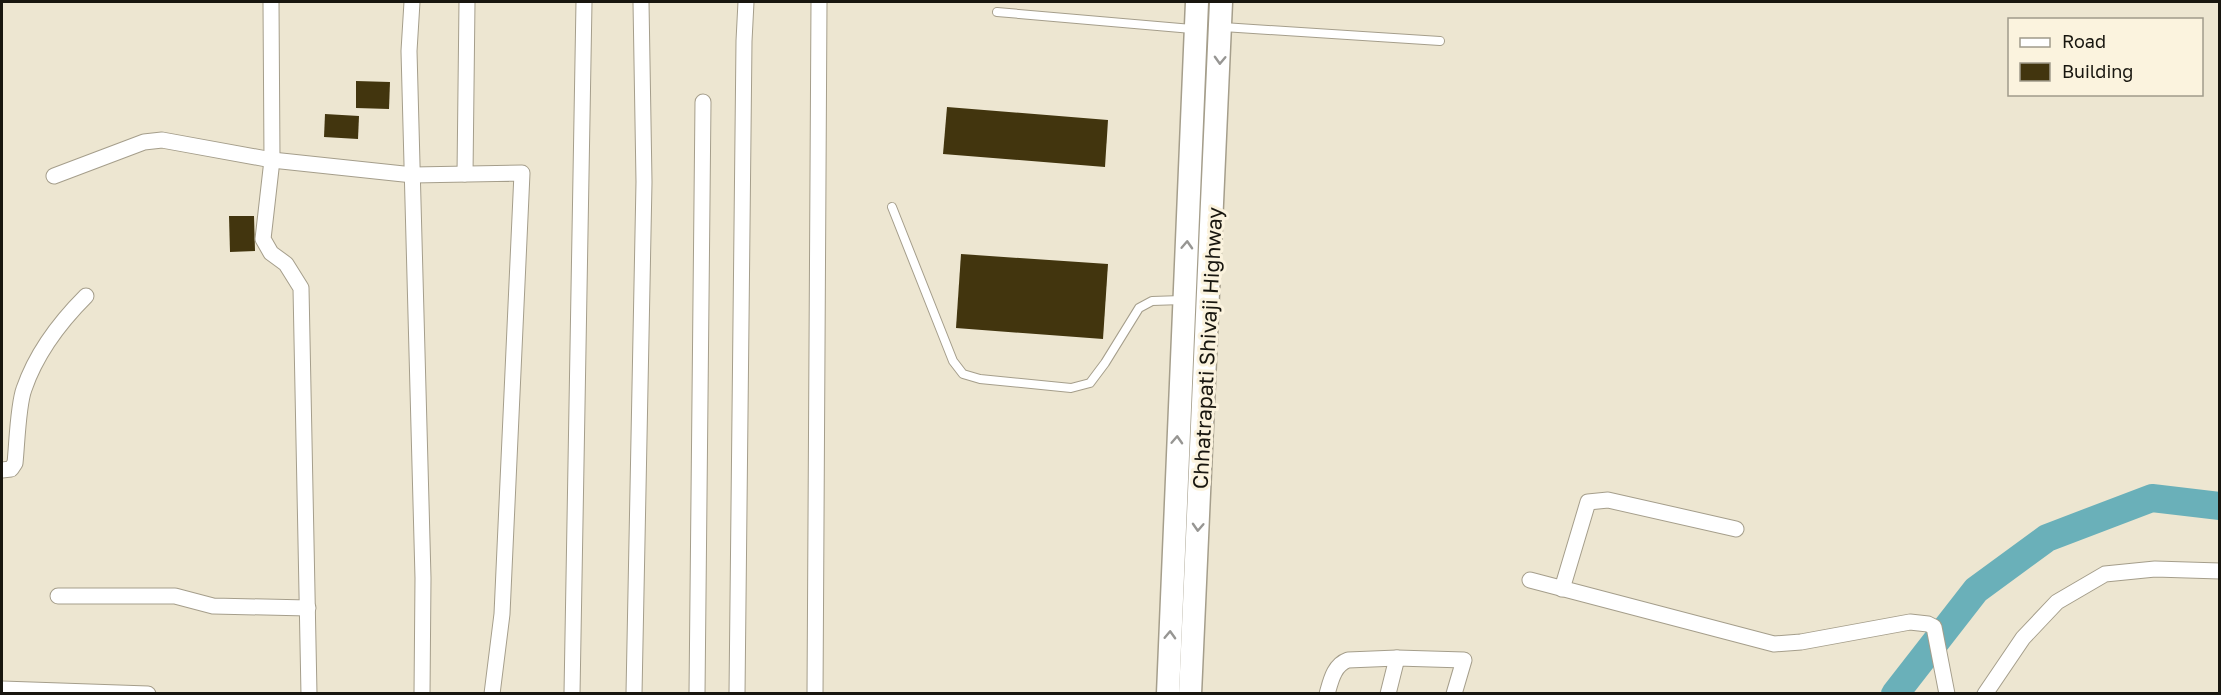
<svg xmlns="http://www.w3.org/2000/svg" width="2221" height="695" font-family="'Golos Text',sans-serif">
<style>
.lines{fill:none;stroke-linecap:round;stroke-linejoin:round}
.river{stroke:#6ab0b9;stroke-width:28}
.building{fill:#42350e}
.service-casing{stroke:#a59e8b;stroke-width:10}
.minor-casing{stroke:#a59e8b;stroke-width:17}
.primary-casing{stroke:#a59e8b;stroke-width:25}
.service{stroke:#fff;stroke-width:8}
.minor{stroke:#fff;stroke-width:15}
.primary{stroke:#fff;stroke-width:22}
.oneway{stroke:#979693}
.labels{text-anchor:middle;dominant-baseline:central;stroke-width:6;stroke-linejoin:round;paint-order:stroke}
.street-label{font-size:21px;fill:#18160f;stroke:#fbf3de}
</style>
<rect width="100%" height="100%" fill="#ede6d1"/>
<g class="lines">
<polyline class="river" points="1895,694 1976,590 2047,538 2152,498 2220,506"/>
</g>
<g class="building">
<polygon points="356,81 390,82 389,109 356,108"/>
<polygon points="947,107 1108,120 1105,167 943,154"/>
<polygon points="325,114 359,116 358,139 324,137"/>
<polygon points="229,216 254,216 255,251 230,252"/>
<polygon points="961,254 1108,264 1103,339 956,328"/>
</g>
<g class="lines">
<g class="service-casing">
<g id="service">
<polyline points="997,12 1192,29"/>
<polyline points="1223,27 1440,41"/>
<polyline points="892,207 953,361 963,374 980,379 1071,388 1090,383 1105,363 1139,308 1152,301 1182,300"/>
</g>
</g>
<g class="minor-casing">
<g id="minor">
<polyline points="271,2 272,160 263,239 271,253 286,264 301,288 309,694"/>
<polyline points="412,2 409,51 423,578 422,694"/>
<polyline points="465,174 467,2"/>
<polyline points="54,176 144,142 162,140 272,160 413,175 522,173 502,614 492,694"/>
<path d="M2 470 11 469 15 463C17 444 18 405 24 389 36 354 60 322 86 296"/>
<polyline points="1530,580 1774,644 1801,642 1910,622 1928,624 1934,627 1947,694"/>
<polyline points="1562,589 1588,502 1608,500 1736,529"/>
<polyline points="58,596 175,596 213,606 308,608"/>
<polyline points="2,689 148,694"/>
<polyline points="572,694 584,2"/>
<polyline points="634,694 644,182 641,2"/>
<polyline points="697,694 703,102"/>
<polyline points="737,694 744,41 746,2"/>
<polyline points="815,694 819,2"/>
<path d="M1327 694C1331 680 1334 665 1348 660L1397 658 1464 660 1454 694"/>
<polyline points="1388,694 1397,658"/>
<polyline points="1985,694 2023,638 2057,602 2105,574 2155,569 2220,571"/>
</g>
</g>
<g class="primary-casing">
<g id="primary">
<polyline points="1168,694 1197,2"/>
<polyline points="1190,694 1221,2"/>
</g>
</g>
<use href="#service" class="service"/>
<use href="#minor" class="minor"/>
<use href="#primary" class="primary"/>
</g>
<defs><path id="oneway-chevron" d="M-2-3.5L2.5 0L-2 3.5" fill="none" stroke-width="1.6" stroke-linecap="round" stroke-linejoin="round" transform="scale(1.5)"/></defs>
<g class="oneway">
<use href="#oneway-chevron" transform="translate(1220 60) rotate(92)"/>
<use href="#oneway-chevron" transform="translate(1187 245) rotate(-87)"/>
<use href="#oneway-chevron" transform="translate(1177 440) rotate(-87)"/>
<use href="#oneway-chevron" transform="translate(1198 527) rotate(93)"/>
<use href="#oneway-chevron" transform="translate(1170 635) rotate(-88)"/>
</g>
<g class="labels">
<g class="street-label">
<text transform="translate(1207 348) rotate(-87)">Chhatrapati Shivaji Highway</text>
</g>
</g>
<rect width="2221" height="695" fill="none" stroke="#18160f" stroke-width="6"/>
<rect x="2008" y="18" width="195" height="78" fill="#fbf3de" stroke="#a09b8b" stroke-width="1.5"/>
<rect x="2020" y="38" width="30" height="9" fill="#ffffff" stroke="#a09b8b" stroke-width="1.5"/>
<text x="2062" y="48" font-size="18" fill="#18160f">Road</text>
<rect x="2020" y="63" width="30" height="18" fill="#42350e" stroke="#a09b8b" stroke-width="1.5"/>
<text x="2062" y="78" font-size="18" fill="#18160f">Building</text>
</svg>
